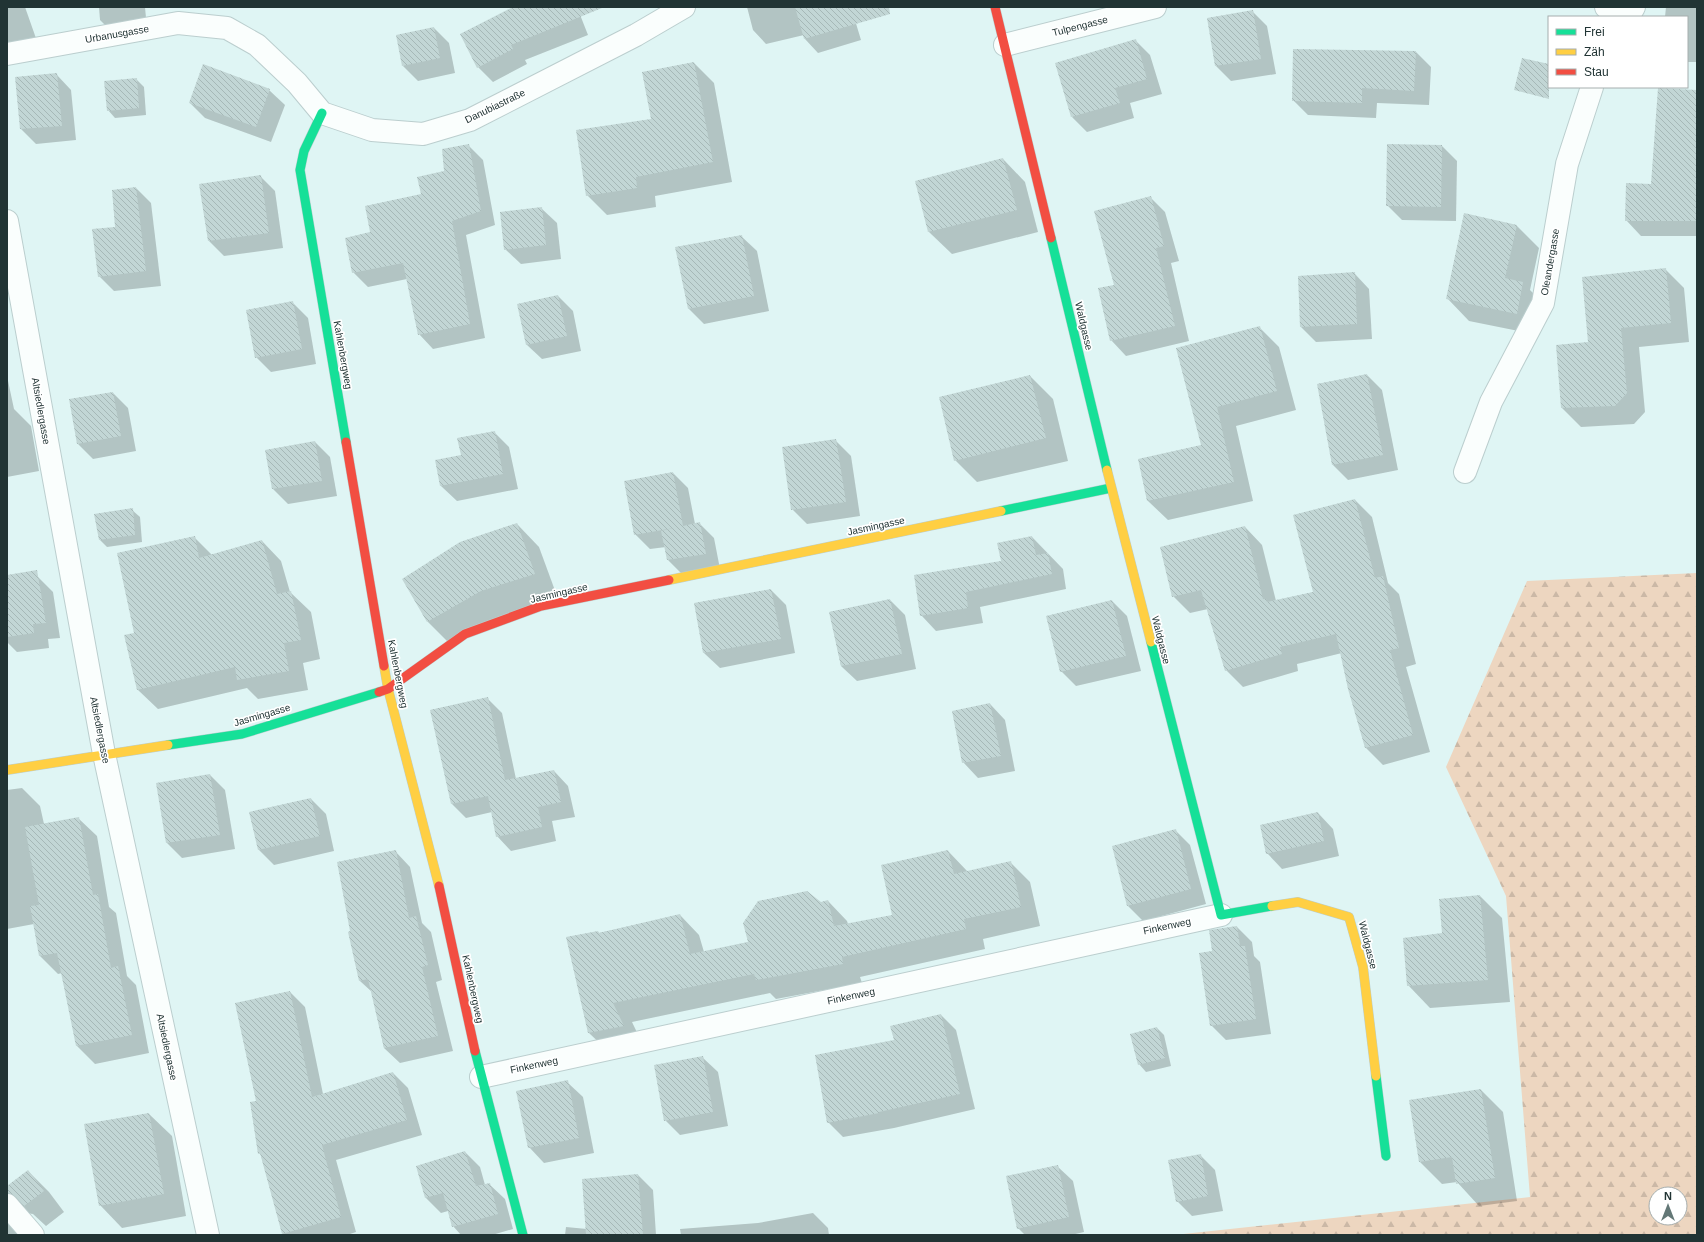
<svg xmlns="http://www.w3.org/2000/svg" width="1704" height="1242" font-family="Arial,sans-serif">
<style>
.forest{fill:url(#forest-firs);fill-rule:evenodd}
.shadow{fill:#0003}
.building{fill:url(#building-back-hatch)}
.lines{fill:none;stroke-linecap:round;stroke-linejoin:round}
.street-casing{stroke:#bbcece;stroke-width:24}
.fast-casing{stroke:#bbcece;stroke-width:10}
.slow-casing{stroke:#bbcece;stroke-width:10}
.jam-casing{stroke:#bbcece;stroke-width:10}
.street{stroke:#fafefd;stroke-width:22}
.fast{stroke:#16e098;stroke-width:9}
.slow{stroke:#ffcf43;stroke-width:9}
.jam{stroke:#f24e42;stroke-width:9}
.labels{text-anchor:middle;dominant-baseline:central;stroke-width:3.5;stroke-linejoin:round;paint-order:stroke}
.street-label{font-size:10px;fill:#213434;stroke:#fff}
</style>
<defs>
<pattern id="forest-firs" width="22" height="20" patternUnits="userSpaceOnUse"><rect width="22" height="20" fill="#edd6c0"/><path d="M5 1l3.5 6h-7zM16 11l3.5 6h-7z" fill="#cbb8a6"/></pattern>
<pattern id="building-back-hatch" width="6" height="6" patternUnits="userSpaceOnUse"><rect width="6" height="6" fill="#c2d6d5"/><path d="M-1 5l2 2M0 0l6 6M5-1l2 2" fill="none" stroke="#a6b8b7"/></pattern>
</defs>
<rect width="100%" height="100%" fill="#dff5f4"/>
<path class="forest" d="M1697 573V1235H1174L1530 1197 1506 896 1446 767 1527 581ZM1656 1194H1680V1218H1656Z"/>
<g class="shadow">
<polygon points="7,7 25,7 38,44 7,55"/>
<polygon points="99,7 145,7 147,29 113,33 100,20"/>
<polygon points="515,7 577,7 588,35 525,60 527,64 493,82 478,67"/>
<polygon points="747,7 851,7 861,40 818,53 805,39 804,35 766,44 753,30"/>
<polygon points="1666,7 1697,7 1697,62 1687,62 1687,17 1665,17"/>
<polygon points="1252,11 1267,26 1276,74 1231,81 1216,66"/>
<polygon points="434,28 449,43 455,73 418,81 403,66"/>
<polygon points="1135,40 1150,55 1162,94 1130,103 1134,118 1087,132 1072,117"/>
<polygon points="1294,50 1416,52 1431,67 1429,105 1377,103 1376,118 1308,115 1293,100"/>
<polygon points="694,63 714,83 732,182 655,196 656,207 607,215 587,195 652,119"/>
<polygon points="56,74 71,90 76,140 36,144 21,129"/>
<polygon points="136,79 144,87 146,115 115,118 108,110"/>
<polygon points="269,90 285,105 271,142 205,118 190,103"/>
<polygon points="1697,91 1697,236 1641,236 1626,220 1652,185"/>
<polygon points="468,145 483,160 495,225 466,235 485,338 433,349 419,334 407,279 368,287 353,272 371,233 423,195"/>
<polygon points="1442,146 1457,161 1456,221 1402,220 1387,205"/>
<polygon points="1003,159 1025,182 1038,232 952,254 929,232 916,182"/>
<polygon points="260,176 275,191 283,248 224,256 209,241 200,185"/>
<polygon points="136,188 151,203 161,286 114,291 99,276 116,228"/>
<polygon points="1150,197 1165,212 1179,261 1171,263 1189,341 1126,356 1111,340 1116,285"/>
<polygon points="541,208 557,223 561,259 521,264 505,249"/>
<polygon points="1516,225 1539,248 1530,290 1545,305 1539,335 1469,321 1447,298"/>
<polygon points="741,236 757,251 769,311 704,324 689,309 677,248"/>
<polygon points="1665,269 1684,288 1689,342 1639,347 1645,412 1634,424 1581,427 1562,408 1589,343"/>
<polygon points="1354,273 1369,289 1372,339 1316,342 1301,327"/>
<polygon points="558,296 573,311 581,351 542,359 526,344"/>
<polygon points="293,303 308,318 316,364 271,372 256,357"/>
<polygon points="1259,327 1279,347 1296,410 1236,426 1253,501 1168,520 1148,501 1202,446 1177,349"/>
<polygon points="1367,375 1382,390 1398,470 1348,480 1333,465 1318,384"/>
<polygon points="7,376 14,409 31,426 39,471 7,477"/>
<polygon points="1030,376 1053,399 1068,461 977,482 955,460"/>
<polygon points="113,393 128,408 136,451 93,459 78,444"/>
<polygon points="494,432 509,447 518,489 457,501 441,486 436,461 462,456"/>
<polygon points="836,441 851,456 860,516 807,524 792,509"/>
<polygon points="315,442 330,457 337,496 288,504 273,489 266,451"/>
<polygon points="673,473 688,488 695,524 699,523 714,538 720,569 683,575 668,560 666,547 650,549 635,534"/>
<polygon points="1355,500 1372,517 1388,583 1399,594 1416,664 1406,667 1430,752 1383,765 1366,748 1342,653 1297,664 1298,671 1243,687 1226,670 1208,609 1190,613 1173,596 1245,527 1262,545 1276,601 1314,592"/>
<polygon points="132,510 140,517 142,542 107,547 100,540"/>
<polygon points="517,524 539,547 557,596 450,644 428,622 403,579"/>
<polygon points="194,537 212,555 262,541 281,561 290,592 311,612 320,659 303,663 308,690 258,699 247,688 158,709 138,690 135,634"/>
<polygon points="1032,537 1063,569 1066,589 980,607 983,623 936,631 921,615 1002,562"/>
<polygon points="38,577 53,592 60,638 48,639 49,648 17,652 7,642 7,583"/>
<polygon points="771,590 786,605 795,653 720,668 704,653 695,604"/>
<polygon points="890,600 905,615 916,669 857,681 841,666 830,612"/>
<polygon points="1112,601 1127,616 1141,671 1076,686 1061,671"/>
<polygon points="487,698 502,713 516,779 554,771 568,786 575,817 552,821 556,841 511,851 497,836 492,812 466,818 452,804 431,710"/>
<polygon points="990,704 1005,720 1015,771 978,778 963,762"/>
<polygon points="210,775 225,790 235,849 182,858 167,843 157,784"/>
<polygon points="22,788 40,806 44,824 78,818 97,836 109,907 116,913 127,976 136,985 149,1053 95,1064 77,1046 62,973 58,974 40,956 34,924 7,929 7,790"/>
<polygon points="311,799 326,814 334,851 274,865 259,850 250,813"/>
<polygon points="1318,813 1333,829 1339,856 1282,869 1267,853"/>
<polygon points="1175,830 1190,845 1206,904 1143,921 1128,906"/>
<polygon points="395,851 410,867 422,923 431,932 442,980 436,982 453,1051 400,1063 384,1048 372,992 360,981 349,933 352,932"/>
<polygon points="948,851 968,872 1010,862 1030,882 1040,926 983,939 985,949 860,977 862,983 776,999 770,993 632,1022 643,1045 609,1052 589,1033 598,932 599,933 680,915 699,935 704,952 749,942 821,903 828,901 847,921 848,924 893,916"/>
<polygon points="1480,896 1502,918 1510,1002 1430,1008 1408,985"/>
<polygon points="1237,927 1252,942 1254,956 1260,962 1271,1034 1226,1040 1211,1025 1213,952"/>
<polygon points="290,992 305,1007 323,1094 393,1073 408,1088 422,1135 336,1160 356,1232 347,1235 283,1235 261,1155 259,1153 258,1102"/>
<polygon points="941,1015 956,1030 975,1109 894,1128 843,1137 828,1122 895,1041"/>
<polygon points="1157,1028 1164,1035 1171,1066 1146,1072 1139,1064"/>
<polygon points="702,1057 718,1072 728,1126 680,1135 665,1120"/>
<polygon points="567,1082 583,1097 594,1153 544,1163 529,1147"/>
<polygon points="1481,1090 1503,1112 1517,1201 1479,1206 1457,1182 1442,1184 1420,1162"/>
<polygon points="149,1114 172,1136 186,1216 122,1228 100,1205"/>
<polygon points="465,1152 480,1167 485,1185 489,1184 505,1199 513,1229 492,1235 461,1235 453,1226 448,1211 441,1213 426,1198 417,1167"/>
<polygon points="1200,1155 1215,1170 1223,1211 1192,1216 1177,1201"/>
<polygon points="1057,1166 1073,1181 1084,1232 1071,1235 1025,1235 1018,1228"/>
<polygon points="28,1171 49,1192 64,1212 46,1226 33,1214 26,1213 19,1235 7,1235 7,1188"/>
<polygon points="638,1175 653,1190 656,1235 565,1235 566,1227 587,1229"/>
<polygon points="813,1213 828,1228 829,1235 681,1235 680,1229 758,1223"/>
</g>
<g class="building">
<polygon points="513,7 602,7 602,8 511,45 513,49 477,68 460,34"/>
<polygon points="795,7 889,7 890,14 804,39"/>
<polygon points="1253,10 1261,59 1215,66 1207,18"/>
<polygon points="434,27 440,58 402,66 396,35"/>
<polygon points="1136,39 1147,79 1115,88 1120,103 1071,117 1055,63"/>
<polygon points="1293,49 1416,51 1414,91 1362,88 1362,103 1292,101"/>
<polygon points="1522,58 1549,64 1549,99 1514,90"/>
<polygon points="694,62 713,162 636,177 637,188 586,196 576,130 651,119 642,72"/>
<polygon points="203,64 270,89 256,127 189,103"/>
<polygon points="57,73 62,126 20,129 15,77"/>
<polygon points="137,78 139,108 107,111 104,81"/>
<polygon points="1658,88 1697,90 1697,221 1625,221 1626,183 1651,184"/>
<polygon points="469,144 481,211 452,221 470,324 418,335 403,263 352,273 345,238 370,232 365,206 421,194 417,177 444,171 442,149"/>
<polygon points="1387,144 1442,145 1441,207 1386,206"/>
<polygon points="1003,158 1017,210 928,232 915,181"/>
<polygon points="261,175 269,233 208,241 199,184"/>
<polygon points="136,187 146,271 98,277 92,229 115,227 112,190"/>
<polygon points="1151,196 1164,246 1156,248 1175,326 1110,341 1098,288 1114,285 1094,211"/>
<polygon points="542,207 546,245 504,250 500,212"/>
<polygon points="1464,213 1517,225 1505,278 1523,282 1517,314 1446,299"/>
<polygon points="742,235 754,296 688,309 675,247"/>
<polygon points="1666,268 1671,323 1621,328 1627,393 1615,406 1561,408 1556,345 1588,342 1582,277"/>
<polygon points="1355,272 1357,324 1300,327 1298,276"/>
<polygon points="558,295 567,336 526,345 517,304"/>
<polygon points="293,301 302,349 255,358 246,310"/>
<polygon points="1260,326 1277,391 1217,407 1234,482 1147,501 1138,459 1201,445 1176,348"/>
<polygon points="1367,374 1383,455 1332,465 1317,384"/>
<polygon points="1030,375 1046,438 954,461 939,397"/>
<polygon points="113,392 121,436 77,444 69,399"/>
<polygon points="495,431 503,474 440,486 435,460 461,455 457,438"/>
<polygon points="836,439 846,502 791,510 782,447"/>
<polygon points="315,441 322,481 272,489 265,450"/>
<polygon points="673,472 683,526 700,522 706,554 667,560 661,531 674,528 634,535 624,481"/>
<polygon points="1355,499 1375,578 1383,576 1399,648 1390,650 1413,735 1365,748 1348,689 1336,634 1280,647 1282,654 1225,671 1201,590 1172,597 1160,547 1245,526 1263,599 1266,599 1267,602 1313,592 1293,515"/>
<polygon points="133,508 135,535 99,540 94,514"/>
<polygon points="517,523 535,574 481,591 427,622 402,579 460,542"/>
<polygon points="195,536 199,558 262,540 277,594 291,591 301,640 284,643 289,671 237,680 235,667 137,690 124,635 134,633 117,553"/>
<polygon points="1032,536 1036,555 1048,553 1052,574 966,592 968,608 920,616 914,575 1001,561 997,543"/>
<polygon points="37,570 46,623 33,624 34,633 7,637 7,575"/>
<polygon points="771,589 781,639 703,653 694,603"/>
<polygon points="890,599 902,654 841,666 829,612"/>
<polygon points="1112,600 1126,656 1060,672 1046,616"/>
<polygon points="488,697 505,780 554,770 561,802 538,807 542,827 496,837 488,796 451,804 430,710"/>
<polygon points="990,703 1001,756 962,763 952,711"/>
<polygon points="210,774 220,835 166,843 156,783"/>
<polygon points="311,798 320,836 258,850 249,812"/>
<polygon points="1318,812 1324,841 1266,854 1260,825"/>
<polygon points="79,817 93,895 98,894 111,968 118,966 132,1035 76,1046 57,953 39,956 30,906 39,905 25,827"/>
<polygon points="1176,829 1191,889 1127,906 1112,846"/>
<polygon points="396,850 409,918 416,916 428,965 422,967 438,1036 384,1048 368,979 359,981 348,932 350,931 337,862"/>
<polygon points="948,850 954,874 1011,861 1021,907 964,919 966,929 842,957 843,964 756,980 754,974 613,1003 624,1026 588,1033 566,937 598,931 599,933 680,914 690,954 748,942 743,923 758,901 807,891 821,902 828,900 834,926 892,915 881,865"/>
<polygon points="1480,895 1488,980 1407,986 1403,938 1442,933 1439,899"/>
<polygon points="1237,926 1240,946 1245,946 1256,1019 1210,1026 1199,953 1212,951 1209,930"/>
<polygon points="290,991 312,1097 393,1072 407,1120 322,1145 341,1217 282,1234 260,1153 258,1154 250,1102 256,1101 235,1003"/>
<polygon points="941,1014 960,1094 879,1112 879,1113 827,1123 815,1055 894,1040 890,1026"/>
<polygon points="1157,1027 1165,1058 1138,1065 1130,1034"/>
<polygon points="703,1056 713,1112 664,1121 654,1065"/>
<polygon points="568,1080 579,1138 528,1148 516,1091"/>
<polygon points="1481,1089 1495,1178 1456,1184 1452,1157 1419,1162 1409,1100"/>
<polygon points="149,1113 164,1194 99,1206 84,1124"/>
<polygon points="465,1151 476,1186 490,1183 498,1214 452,1227 443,1193 425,1198 416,1166"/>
<polygon points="1201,1154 1208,1196 1176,1202 1168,1160"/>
<polygon points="1058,1165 1069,1217 1017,1229 1006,1176"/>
<polygon points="28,1170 44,1191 24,1206 16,1197 7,1193 7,1186"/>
<polygon points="638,1174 643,1235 586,1235 582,1179"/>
</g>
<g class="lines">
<g class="street-casing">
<g id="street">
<polyline points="1606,7 1618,17"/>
<polyline points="1628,17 1634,7"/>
<polyline points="1005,45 1155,7"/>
<polyline points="7,54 178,23 227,28 257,45 297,83 322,113 372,130 423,134 470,120 636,35 684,7"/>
<polyline points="7,221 104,754 208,1235"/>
<polyline points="1465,472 1491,402 1543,303 1567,164 1592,87"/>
<polyline points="481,1077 1221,915"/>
<polyline points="7,1205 33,1235"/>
</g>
</g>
<g class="fast-casing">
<g id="fast">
<polyline points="322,113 304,151 300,170 346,442"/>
<polyline points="1051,238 1107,470"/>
<polyline points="1001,511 1111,488"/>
<polyline points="1151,642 1221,915 1272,906"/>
<polyline points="168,745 242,734 379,692"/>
<polyline points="475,1051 523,1235"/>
<polyline points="1376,1076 1386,1156"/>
</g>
</g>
<g class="slow-casing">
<g id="slow">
<polyline points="1107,470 1151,642"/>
<polyline points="669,580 1001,511"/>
<polyline points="384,666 388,689 439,886"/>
<polyline points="7,770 168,745"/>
<polyline points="1272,906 1298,902 1349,917 1363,967 1376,1076"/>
</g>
</g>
<g class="jam-casing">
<g id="jam">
<polyline points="995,7 1051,238"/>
<polyline points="346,442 384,666"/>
<polyline points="379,692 388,689 465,634 541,606 669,580"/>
<polyline points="439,886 475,1051"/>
</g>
</g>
<use href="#street" class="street"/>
<use href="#fast" class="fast"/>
<use href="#slow" class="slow"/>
<use href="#jam" class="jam"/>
</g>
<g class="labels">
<g class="street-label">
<text transform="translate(1080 26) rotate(-14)">Tulpengasse</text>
<text transform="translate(117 34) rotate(-10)">Urbanusgasse</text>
<text transform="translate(495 106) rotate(-26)">Danubiastraße</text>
<text transform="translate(1550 262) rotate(-80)">Oleandergasse</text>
<text transform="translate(1084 326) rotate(77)">Waldgasse</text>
<text transform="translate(343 355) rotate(80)">Kahlenbergweg</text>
<text transform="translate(41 411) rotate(80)">Altsiedlergasse</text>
<text transform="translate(876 526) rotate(-12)">Jasmingasse</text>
<text transform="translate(559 593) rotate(-13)">Jasmingasse</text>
<text transform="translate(1161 640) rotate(76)">Waldgasse</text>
<text transform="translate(398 674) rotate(79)">Kahlenbergweg</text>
<text transform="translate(262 715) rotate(-16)">Jasmingasse</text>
<text transform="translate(100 730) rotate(79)">Altsiedlergasse</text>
<text transform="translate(1167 926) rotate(-12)">Finkenweg</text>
<text transform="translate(1368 945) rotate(76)">Waldgasse</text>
<text transform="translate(473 989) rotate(78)">Kahlenbergweg</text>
<text transform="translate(851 996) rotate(-12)">Finkenweg</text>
<text transform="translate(167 1047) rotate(78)">Altsiedlergasse</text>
<text transform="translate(534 1065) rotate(-12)">Finkenweg</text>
</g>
</g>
<rect width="1704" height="1242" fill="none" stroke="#213434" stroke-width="16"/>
<rect x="1548" y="16" width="140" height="72" fill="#ffffff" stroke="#a6aeae"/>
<rect x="1556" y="29" width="20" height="6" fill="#16e098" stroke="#a6aeae"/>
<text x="1584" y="36" font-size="12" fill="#213434">Frei</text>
<rect x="1556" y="49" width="20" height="6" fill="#ffcf43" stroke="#a6aeae"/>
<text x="1584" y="56" font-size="12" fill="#213434">Zäh</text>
<rect x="1556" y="69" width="20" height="6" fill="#f24e42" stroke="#a6aeae"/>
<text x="1584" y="76" font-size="12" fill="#213434">Stau</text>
<g transform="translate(1668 1206)"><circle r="19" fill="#ffffff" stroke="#a6aeae"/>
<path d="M0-3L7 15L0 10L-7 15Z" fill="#647877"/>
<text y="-6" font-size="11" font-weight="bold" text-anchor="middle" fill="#213434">N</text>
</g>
</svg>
